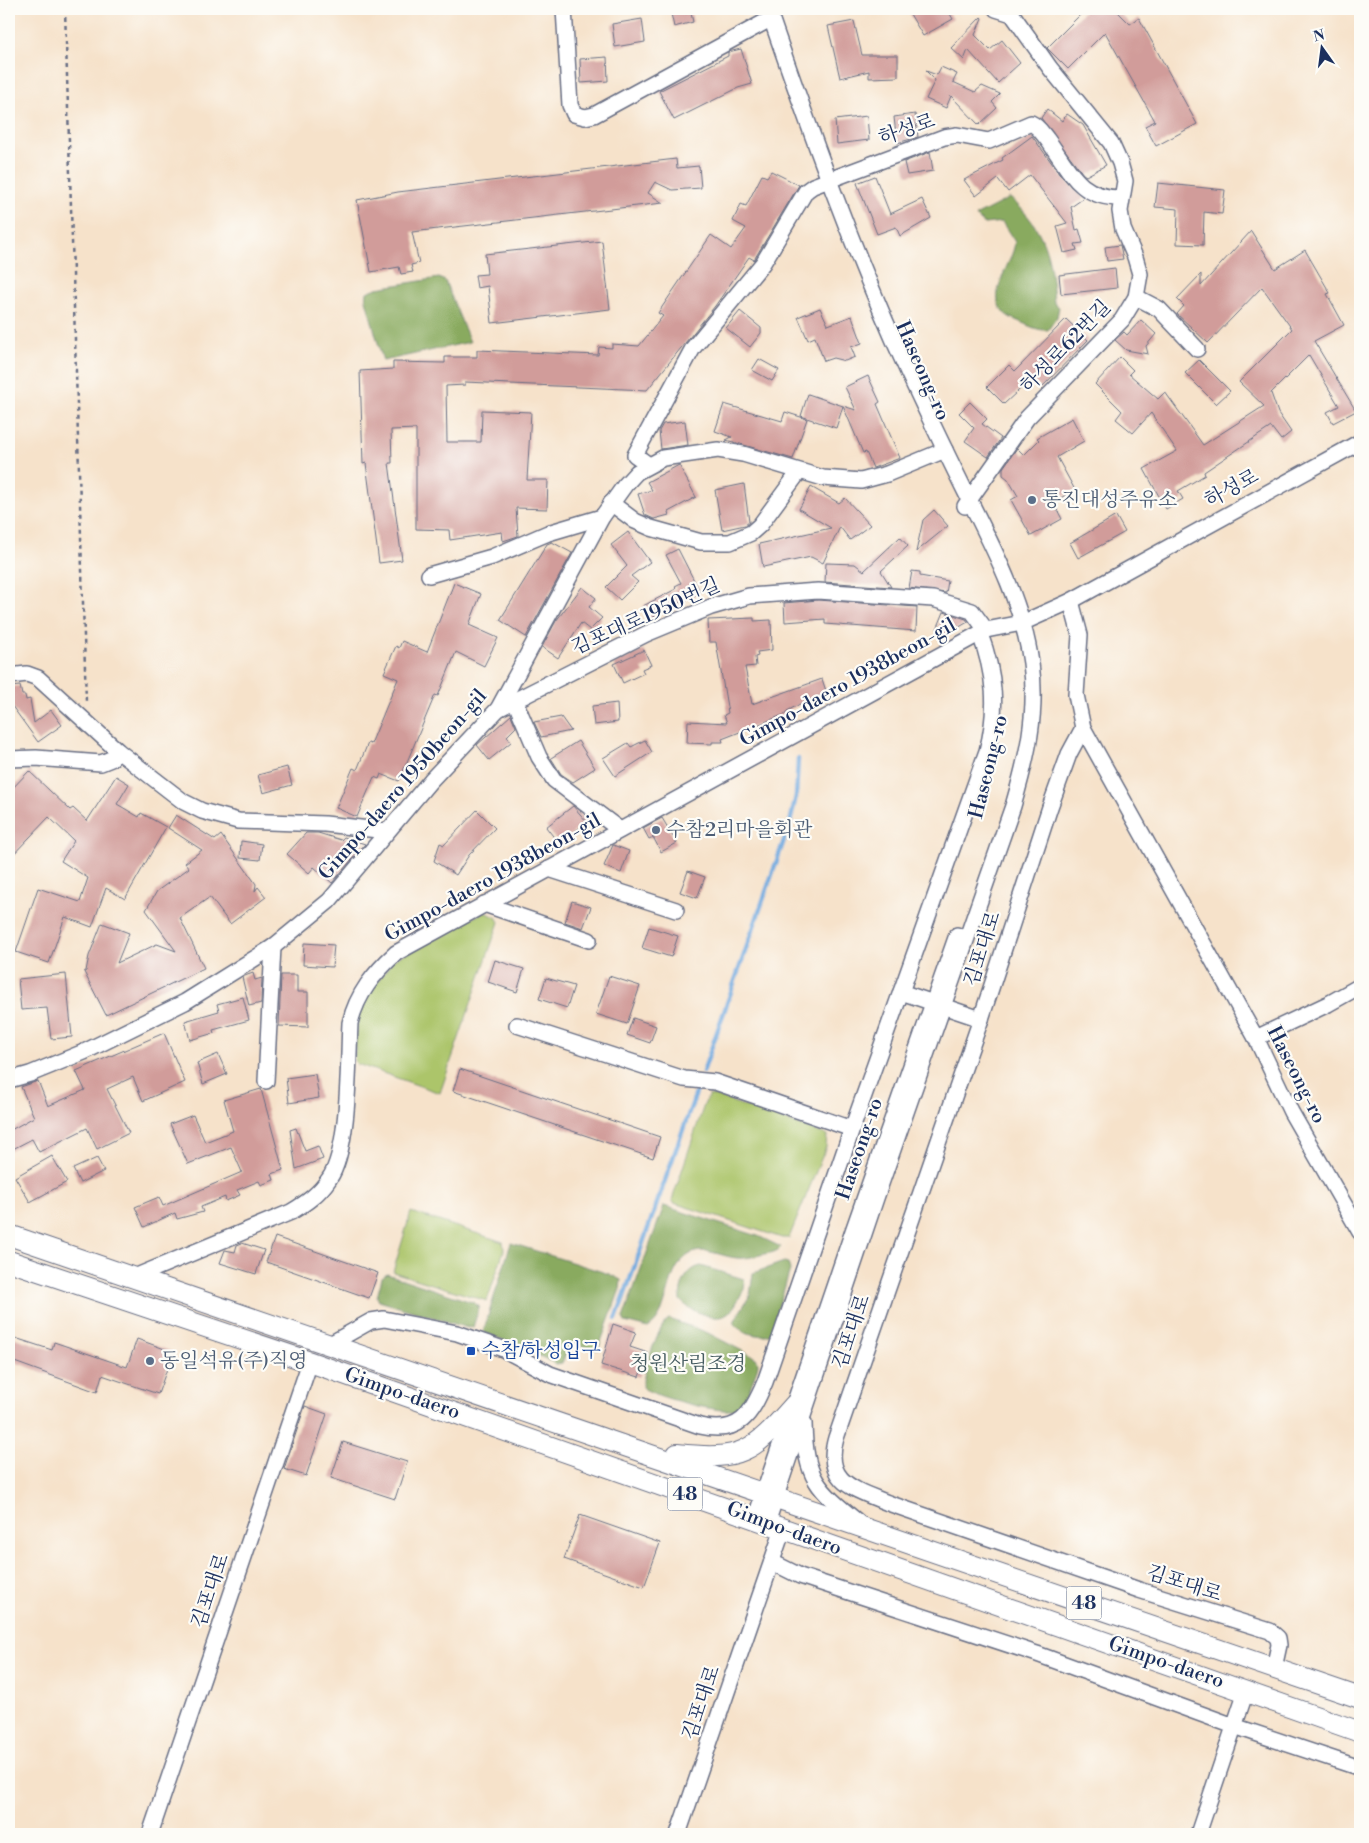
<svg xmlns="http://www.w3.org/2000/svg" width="1369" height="1843" font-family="'Libre Bodoni','Noto Serif KR',serif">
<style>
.green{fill:#acc56b;stroke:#647a64}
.forest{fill:#89aa5f;stroke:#526c5e}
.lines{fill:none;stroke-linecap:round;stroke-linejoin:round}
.stream{stroke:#6fa8de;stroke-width:4.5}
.building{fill:#d19c9a}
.minor-casing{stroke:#686e84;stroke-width:18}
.major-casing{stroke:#686e84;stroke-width:22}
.path{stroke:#686e84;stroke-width:2.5;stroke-dasharray:4 4;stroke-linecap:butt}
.minor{stroke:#fff;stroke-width:15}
.major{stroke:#fff;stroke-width:20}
.service-dot{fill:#5c6f8a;stroke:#fdfcf7;stroke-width:2}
.transit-dot{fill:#1a4fb4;stroke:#fdfcf7;stroke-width:2}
.labels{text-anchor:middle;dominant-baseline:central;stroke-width:4.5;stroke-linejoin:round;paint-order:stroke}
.shield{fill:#fdfcf7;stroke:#5f6c8c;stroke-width:1}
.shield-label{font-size:19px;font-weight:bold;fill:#1b2f5e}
.street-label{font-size:20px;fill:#1b2f5e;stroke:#fdfcf7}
.service-label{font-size:20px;fill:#4e5e75;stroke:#fdfcf7;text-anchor:start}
.transit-label{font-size:20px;fill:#164399;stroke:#fdfcf7;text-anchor:start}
.park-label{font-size:20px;fill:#465c62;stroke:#fdfcf7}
</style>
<rect width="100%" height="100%" fill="#fdfcf7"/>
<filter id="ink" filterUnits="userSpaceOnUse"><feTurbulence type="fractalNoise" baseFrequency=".02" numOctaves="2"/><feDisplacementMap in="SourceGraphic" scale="10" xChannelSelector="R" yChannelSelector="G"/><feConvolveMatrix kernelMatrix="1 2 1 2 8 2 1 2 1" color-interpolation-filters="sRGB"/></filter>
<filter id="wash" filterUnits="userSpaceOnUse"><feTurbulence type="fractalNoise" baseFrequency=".0096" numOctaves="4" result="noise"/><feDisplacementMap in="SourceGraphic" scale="20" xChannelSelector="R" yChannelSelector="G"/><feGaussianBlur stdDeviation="1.12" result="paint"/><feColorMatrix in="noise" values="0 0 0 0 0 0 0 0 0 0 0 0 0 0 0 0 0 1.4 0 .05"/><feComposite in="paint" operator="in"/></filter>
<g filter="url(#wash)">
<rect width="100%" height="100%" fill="#f6e2ca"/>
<g class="green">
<polygon points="484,912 496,917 499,922 440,1093 357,1064 354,1061 359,1008 393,960"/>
<polygon points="709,1095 719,1097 827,1135 826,1147 789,1238 782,1238 674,1203 672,1200 704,1105"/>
<polygon points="411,1212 503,1242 504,1250 487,1301 393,1272"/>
</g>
<g class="forest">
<path d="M1010 198C1046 229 1051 258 1054 303L1059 307 1057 317 1048 330C1038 331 1027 325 1018 321 975 305 1013 266 1015 242L1002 222 985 224 975 216Z"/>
<polygon points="439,278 445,281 470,342 383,361 366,300 367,292 377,288"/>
<path d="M664 1206 758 1236 781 1247C777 1252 771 1253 764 1254 756 1256 746 1259 737 1258 723 1257 706 1247 692 1253 663 1267 672 1315 648 1328L625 1322 623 1318Z"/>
<polygon points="511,1243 609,1274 621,1280 620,1289 598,1350 570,1343 562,1363 556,1364 525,1349 483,1332"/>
<path d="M784 1262 788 1263 790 1270 770 1334C759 1338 742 1333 734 1324L735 1320 750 1295 753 1273Z"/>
<path d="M701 1266 744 1279C746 1286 743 1292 739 1298 736 1304 731 1313 724 1316 712 1321 687 1309 680 1300 680 1285 686 1269 701 1266Z"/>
<polygon points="387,1274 475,1303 479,1308 473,1327 468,1328 379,1301 377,1297 382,1278"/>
<path d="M669 1319 706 1332 756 1358C761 1364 755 1373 753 1380 749 1390 745 1405 735 1409 723 1415 651 1396 642 1387 643 1374 658 1324 669 1319Z"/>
</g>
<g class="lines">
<g class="stream">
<polyline points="703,1072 790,823 796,796 798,759"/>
<polyline points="616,1319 697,1090"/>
</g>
</g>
<g id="blocks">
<g class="building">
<polygon points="670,9 690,9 693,22 674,27"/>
<polygon points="907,9 947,9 953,19 923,36"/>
<polygon points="1086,9 1115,9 1130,24 1139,18 1197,124 1156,146 1145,126 1155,121 1105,32 1068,69 1047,48"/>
<polygon points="981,17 982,18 975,35 990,50 1002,40 1020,63 998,83 968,50 964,60 951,48"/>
<polygon points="642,19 645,42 615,47 612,24"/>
<polygon points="854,21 862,55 898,55 898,77 869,78 869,71 840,78 828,26"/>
<polygon points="741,49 752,84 738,88 674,120 659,91 728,56 728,52"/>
<polygon points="607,57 608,81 581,83 580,59"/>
<polygon points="941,67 957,74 953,82 975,92 982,86 1000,94 992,102 997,108 979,125 951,96 946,108 926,99 935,80 926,71 937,75"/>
<polygon points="1047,109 1062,121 1067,114 1083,125 1106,165 1086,176 1083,174 1041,118"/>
<polygon points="915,114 918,137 897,143 894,117"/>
<polygon points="867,116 869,140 837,144 835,120"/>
<polygon points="1032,136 1062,177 1084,198 1071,207 1076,230 1079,229 1083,243 1075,244 1077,250 1064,253 1057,226 1067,223 1030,175 1008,192 998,179 976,196 964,180 1003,160 1002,158"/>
<polygon points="930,152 933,171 907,175 904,162"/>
<polygon points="676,159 677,168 699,166 701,188 672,190 655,182 648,193 663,203 412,232 419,263 411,265 413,272 401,274 399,267 371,272 357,200 398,192"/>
<polygon points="771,171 799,185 755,258 754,260 749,257 715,306 647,390 465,382 465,385 446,386 447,442 481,442 482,410 531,412 527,480 548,480 547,509 516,508 518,536 503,541 502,532 450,540 449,530 416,529 416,429 391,430 392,463 389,463 402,560 379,563 366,463 363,464 360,371 393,369 393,362 445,363 445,357 477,357 477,350 598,355 599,347 612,348 612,344 639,346 663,316 658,313 711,235 731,249 746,228 733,221 741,204 746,206 762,175 767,177"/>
<polygon points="875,176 890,214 922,199 931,218 900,236 896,227 877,234 857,183"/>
<polygon points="1158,183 1225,190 1222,214 1204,212 1203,245 1177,244 1178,209 1155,207"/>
<polygon points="1251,231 1275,269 1305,250 1330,293 1327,294 1344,325 1314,341 1356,411 1333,423 1327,412 1339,406 1309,355 1271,393 1278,413 1291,432 1281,440 1271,427 1204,472 1205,475 1178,491 1183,499 1166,509 1144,469 1177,451 1151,413 1133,433 1116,419 1122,411 1095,384 1120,357 1133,370 1129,374 1158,399 1165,392 1203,445 1264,406 1239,382 1292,329 1262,287 1208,343 1177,314 1184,306 1177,299 1201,274 1201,286"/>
<polygon points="602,241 610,309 492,323 488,286 477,288 475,275 487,274 485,254"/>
<polygon points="1120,245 1123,259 1107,261 1105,247"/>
<polygon points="1115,268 1117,288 1061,294 1059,275"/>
<polygon points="820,308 828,325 852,316 862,343 851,347 855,357 845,361 833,358 824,361 815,337 808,340 798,317"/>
<polygon points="740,311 761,328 761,333 750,347 726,328"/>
<polygon points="1066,319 1088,340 1041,388 1031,379 1004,404 987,387 1009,365 1015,371"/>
<polygon points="1141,320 1156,334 1146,346 1148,354 1126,350 1115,340 1124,332 1127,335"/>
<polygon points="759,359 779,370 772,381 752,370"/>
<polygon points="1199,360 1230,391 1216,404 1185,373"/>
<polygon points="868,376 880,402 877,404 900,458 873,468 866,452 863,453 843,406 856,410 845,387"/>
<polygon points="808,394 843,406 836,428 801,416"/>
<polygon points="970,402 987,419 982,424 1001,438 988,457 965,441 974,428 959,413"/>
<polygon points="724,404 782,421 785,412 807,419 793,459 726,440 732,437 715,431"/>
<polygon points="1072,418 1084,441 1057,457 1075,490 1053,502 1062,519 1031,536 1011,500 1018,496 1008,479 1003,475 1003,468 1017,448 1024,455 1039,440 1037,438"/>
<polygon points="685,421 688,445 661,449 659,431 663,424"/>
<polygon points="679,465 696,497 668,512 669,515 654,519 645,515 638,494 652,490 647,482"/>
<polygon points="744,484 749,522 745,525 722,530 715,490"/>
<polygon points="811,487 839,503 845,498 870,525 850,540 840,527 823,563 811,557 763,567 759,544 831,528 799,509"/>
<polygon points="934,510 948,526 916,552 923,520"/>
<polygon points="1116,516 1125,532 1078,558 1070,543"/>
<polygon points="628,532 650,562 631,576 638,582 620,600 606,587 627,566 611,545"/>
<polygon points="900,537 908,546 881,571 891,587 825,582 826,563 855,564 864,571"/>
<polygon points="552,542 572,553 526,637 500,620 547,544"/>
<polygon points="678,549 700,592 650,619 643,606 676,589 675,586 681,583 666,555"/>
<polygon points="912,571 920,572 920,576 948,581 946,593 909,588"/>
<polygon points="454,583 481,594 469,625 498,638 484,666 456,652 438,696 435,695 399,781 381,774 379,779 374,777 357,817 336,808 353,768 357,770 368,743 371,744 398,679 384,673 396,646 399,648 402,641 427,652"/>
<polygon points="582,587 596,598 589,607 602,618 590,630 581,623 558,658 542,647 556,621"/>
<polygon points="818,600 917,607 916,631 825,624 825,619 785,622 784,603"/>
<polygon points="944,612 966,619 968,622 942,637 937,629"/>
<polygon points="754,618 754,621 771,620 772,650 757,652 758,656 755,657 756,666 745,667 752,704 822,679 827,694 800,704 787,711 788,713 722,739 723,742 712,742 712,744 687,743 688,721 727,723 724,715 728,713 716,642 709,642 708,620"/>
<polygon points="644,650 651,665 642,669 644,673 623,683 614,664"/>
<polygon points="20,686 22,695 25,695 26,700 30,699 34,723 51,710 62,725 38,742 9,702 9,687"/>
<polygon points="617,703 618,722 594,725 592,706"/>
<polygon points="511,715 516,727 507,736 511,742 489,760 477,745"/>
<polygon points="561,717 571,731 541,737 534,722"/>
<polygon points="645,740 652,752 615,776 603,758 628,743 631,747"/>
<polygon points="578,741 595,768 573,782 561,774 551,758"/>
<polygon points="287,767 292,785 263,793 258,775"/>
<polygon points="29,771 70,810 73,808 87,821 116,776 129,784 117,804 139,817 141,813 166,827 125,899 106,888 92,927 65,917 49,963 16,952 38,888 80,902 88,878 61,861 74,841 49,817 9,859 9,792"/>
<polygon points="573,806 587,822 559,844 546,827"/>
<polygon points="477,810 495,828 469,855 456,875 434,861 440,843 444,845"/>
<polygon points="176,815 215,840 221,835 256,884 255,891 258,887 266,897 230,924 210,897 180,918 204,968 106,1015 84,972 86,971 89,956 102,923 129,933 117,963 157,944 176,951 146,910 157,891 189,868 185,863 202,850 168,828"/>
<polygon points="662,818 677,843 661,852 653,837 649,839 643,828"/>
<polygon points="306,833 318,833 341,840 344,837 365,844 332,883 314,867 309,873 287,854"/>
<polygon points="241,841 262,844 260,860 240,858"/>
<polygon points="613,845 629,851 621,873 604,866"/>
<polygon points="688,871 705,877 697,898 680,892"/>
<polygon points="572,901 591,907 583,928 565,922"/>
<polygon points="649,927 678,936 671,957 642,948"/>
<polygon points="304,943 334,945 332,967 303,965"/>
<polygon points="495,960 524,969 517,992 488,982"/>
<polygon points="253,973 255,980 262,978 261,1003 249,1006 242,977"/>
<polygon points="66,974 72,1037 51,1039 47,1008 21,1010 18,979"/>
<polygon points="281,975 297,975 297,992 308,992 308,1027 279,1026"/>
<polygon points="609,976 640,986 627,1024 596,1014"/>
<polygon points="546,978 574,986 567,1008 539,999"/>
<polygon points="243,997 249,1020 213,1030 214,1033 190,1040 185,1021 219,1011 217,1004"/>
<polygon points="633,1018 656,1026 650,1043 627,1035"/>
<polygon points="164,1033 185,1082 143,1101 133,1077 107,1089 129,1133 97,1149 87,1128 39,1152 32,1139 9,1151 9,1131 34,1117 21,1087 38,1081 48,1106 85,1090 76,1071"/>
<polygon points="218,1054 227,1074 203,1084 197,1063"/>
<polygon points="460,1069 660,1137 653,1158 453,1091"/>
<polygon points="315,1074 319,1098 289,1103 286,1078"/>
<polygon points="261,1089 283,1170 272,1174 274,1180 261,1185 259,1181 237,1190 240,1195 226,1201 225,1197 201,1207 203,1212 177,1219 175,1213 144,1227 135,1207 159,1197 163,1206 242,1172 231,1147 188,1164 170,1124 193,1115 205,1142 233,1131 224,1100"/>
<polygon points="296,1128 305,1151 318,1146 323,1159 296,1169 290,1130"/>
<polygon points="52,1156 67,1182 30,1202 15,1177"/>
<polygon points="97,1158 104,1171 80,1183 73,1169"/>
<polygon points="275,1237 378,1273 369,1298 266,1262"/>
<polygon points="242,1243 264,1250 256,1274 220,1263 225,1250 235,1252 237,1245"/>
<polygon points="613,1324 636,1332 630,1347 648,1353 639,1377 601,1365"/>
<polygon points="9,1336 52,1350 54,1342 127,1367 137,1339 173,1352 158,1394 102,1375 97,1392 9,1360"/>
<polygon points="305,1406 327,1414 306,1476 284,1469"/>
<polygon points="343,1442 407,1462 395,1499 331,1478"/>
<polygon points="580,1515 660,1543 644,1587 564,1559"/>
</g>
</g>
</g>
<g filter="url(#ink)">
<use href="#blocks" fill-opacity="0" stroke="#686e84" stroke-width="1"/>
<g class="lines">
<g class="minor-casing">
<g id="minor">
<polyline points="564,9 570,105 574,114 585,117 594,115 763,23"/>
<polyline points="1136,297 1159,309 1197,349"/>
<path d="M649 465 635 455 693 348 763 263 806 191 813 186 944 137 957 135 989 141 1031 123C1038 126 1042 133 1047 139 1070 170 1078 198 1121 198"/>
<polyline points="611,503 635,521 651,528 701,542 730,542 751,533 760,525 799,472"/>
<polyline points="965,506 1027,418 1122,320 1136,297 1140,274 1135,257 1123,229 1120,211 1125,181 1120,163 1111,143 1050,68 1012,14 996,9"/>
<polyline points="429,575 492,557 548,533 602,517"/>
<polyline points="1071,601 1360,442"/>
<polyline points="9,676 27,674 38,678 118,751 184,802 202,811 238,821 325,824 387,831"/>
<polyline points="515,701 539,757 554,780 620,830"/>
<polyline points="498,709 646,634 711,607 749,596 818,591 933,599 972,611 986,630"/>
<path d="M1083 728 1069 754 1050 807 981 1019 836 1438C823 1482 854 1489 888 1503L1139 1590 1270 1631 1278 1638 1279 1645 1274 1668"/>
<polyline points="9,759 36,758 101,763 111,759 118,751"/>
<polyline points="549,869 676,910"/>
<polyline points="484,904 589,940"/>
<polyline points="901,992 981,1019"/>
<polyline points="517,1025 684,1079 715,1082 852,1129"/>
<polyline points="1256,1038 1328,1004 1360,986"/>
<polyline points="9,1080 30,1074 84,1052 185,1002 273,947 329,901 431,780 498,709 602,517 625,485 637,472 663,458 718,450 743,454 823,478 861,481 887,474 945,450"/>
<polyline points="266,1081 273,947"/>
<path d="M132 1278 291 1212C306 1203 319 1194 329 1179 350 1149 348 1062 350 1023 357 994 374 973 396 953L986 630 1022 623 1071 601 1080 635 1076 695 1083 728 1256 1038 1291 1112 1360 1232"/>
<path d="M330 1344 371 1321 384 1319 457 1333 503 1349 550 1374 700 1426C740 1435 751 1415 765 1382L852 1129 987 751C998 709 995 674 980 634"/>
<path d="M804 1423C805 1478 817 1489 858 1522"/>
<polyline points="755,1519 853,1231 957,935"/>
<path d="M767 1523 876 1198 1013 806C1027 758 1038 713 1031 663 1023 605 995 551 969 499 948 457 928 415 908 372 854 254 810 131 768 9"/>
<polyline points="772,1562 800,1576 1037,1654 1234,1726 1360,1768"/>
<polyline points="150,1834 310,1362"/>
<polyline points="678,1834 783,1529"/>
<polyline points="1198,1834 1246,1691"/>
</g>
</g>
<g class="major-casing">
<g id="major">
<polyline points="9,1235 1360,1698"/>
<polyline points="9,1261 310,1362 1360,1732"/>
<path d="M677 1454C742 1461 752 1453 795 1404"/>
</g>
</g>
<polyline class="path" points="65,9 86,702"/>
<use href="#minor" class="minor"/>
<use href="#major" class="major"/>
</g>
</g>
<g class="service-dot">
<circle cx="1032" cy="500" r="5"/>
<circle cx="656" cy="830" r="5"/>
<circle cx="150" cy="1361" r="5"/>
</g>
<rect class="transit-dot" x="466" y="1346" width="10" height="10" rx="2.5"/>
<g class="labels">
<g class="shield">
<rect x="667.5" y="1477.5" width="35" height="33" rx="4"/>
<rect x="1066.5" y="1586.5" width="35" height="33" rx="4"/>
</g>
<g class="shield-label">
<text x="685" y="1494">48</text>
<text x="1084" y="1603">48</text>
</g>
<g class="street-label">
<text transform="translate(907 130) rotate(-19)">하성로</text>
<text transform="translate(1066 347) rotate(-46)">하성로62번길</text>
<text transform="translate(922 371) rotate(66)">Haseong-ro</text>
<text transform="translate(1232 489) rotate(-29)">하성로</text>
<text transform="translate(646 617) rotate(-24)">김포대로1950번길</text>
<text transform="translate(848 683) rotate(-29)">Gimpo-daero 1938beon-gil</text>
<text transform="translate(989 767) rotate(-76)">Haseong-ro</text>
<text transform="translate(403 785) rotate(-49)">Gimpo-daero 1950beon-gil</text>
<text transform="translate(493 878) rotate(-29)">Gimpo-daero 1938beon-gil</text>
<text transform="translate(983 949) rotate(-72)">김포대로</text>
<text transform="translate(1296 1075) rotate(63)">Haseong-ro</text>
<text transform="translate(860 1149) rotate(-71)">Haseong-ro</text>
<text transform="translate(852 1332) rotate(-71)">김포대로</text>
<text transform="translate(402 1394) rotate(19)">Gimpo-daero</text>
<text transform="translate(784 1529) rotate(20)">Gimpo-daero</text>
<text transform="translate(1184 1584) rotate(18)">김포대로</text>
<text transform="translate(211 1591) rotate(-71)">김포대로</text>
<text transform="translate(1166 1663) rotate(19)">Gimpo-daero</text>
<text transform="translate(702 1703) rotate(-71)">김포대로</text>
</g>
<g class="service-label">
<text x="1042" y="500">통진대성주유소</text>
<text x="666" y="830">수참2리마을회관</text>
<text x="160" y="1361">동일석유(주)직영</text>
</g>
<g class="transit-label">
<text x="481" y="1351">수참/하성입구</text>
</g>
<g class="park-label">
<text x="688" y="1364">청원산림조경</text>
</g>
</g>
<rect width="1369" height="1843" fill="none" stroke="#fdfcf7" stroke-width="30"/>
<g transform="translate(1322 48) rotate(346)" stroke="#fdfcf7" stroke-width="4" paint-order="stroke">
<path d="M0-4L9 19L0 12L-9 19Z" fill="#1b2f5e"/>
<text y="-8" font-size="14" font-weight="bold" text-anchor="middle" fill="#1b2f5e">N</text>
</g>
</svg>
